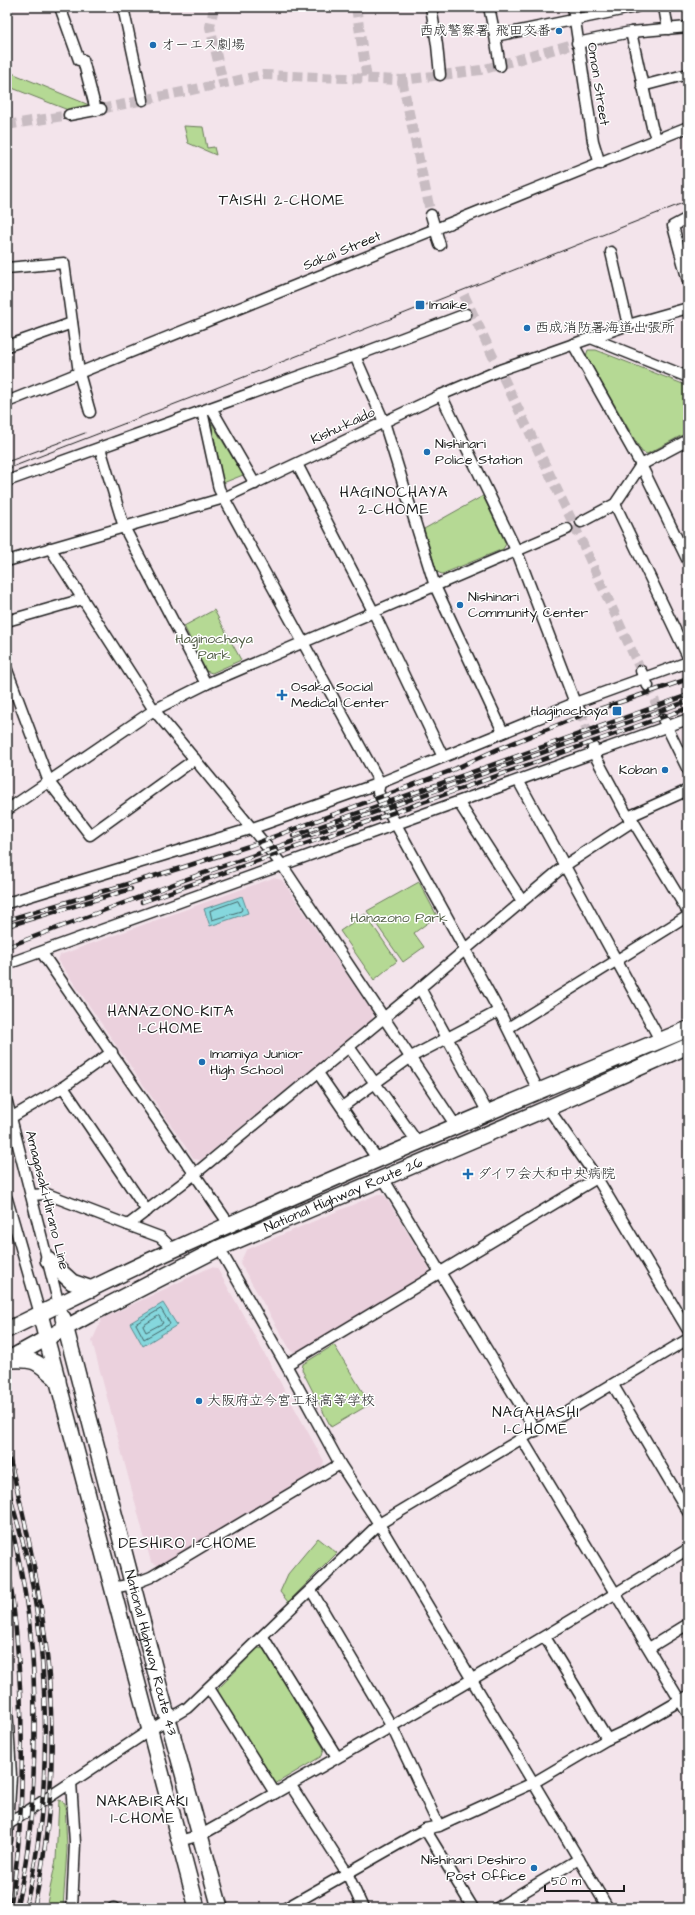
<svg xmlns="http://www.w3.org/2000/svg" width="695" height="1915" font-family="'Architects Daughter','Klee One',sans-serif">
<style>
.built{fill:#ebd1dd}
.green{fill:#b5d994;stroke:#687a58}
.water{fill:#85d7dd;stroke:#5b8c90}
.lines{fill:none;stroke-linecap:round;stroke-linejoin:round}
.shore{stroke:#466769;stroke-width:1}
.minor-tunnel{stroke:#c8bcc2;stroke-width:10;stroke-dasharray:10 5;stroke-linecap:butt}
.minor-casing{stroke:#1c1c1c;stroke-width:13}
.highway-casing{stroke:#1c1c1c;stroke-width:18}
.minor{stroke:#fff;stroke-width:10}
.highway{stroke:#fff;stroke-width:15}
.tram{stroke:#1c1c1c;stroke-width:1}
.rail-casing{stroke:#1c1c1c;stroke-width:4.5}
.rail{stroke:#fff;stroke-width:3;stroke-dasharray:9;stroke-linecap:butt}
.poi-dot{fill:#1f6fb2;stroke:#fff;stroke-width:1.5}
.labels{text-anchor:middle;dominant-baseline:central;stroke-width:3;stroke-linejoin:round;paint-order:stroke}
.poi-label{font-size:14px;fill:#1c1c1c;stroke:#fff;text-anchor:start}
.street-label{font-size:14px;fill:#1c1c1c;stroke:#fff}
.park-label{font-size:14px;fill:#525e46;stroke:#fff}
.neighbourhood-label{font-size:15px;letter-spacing:1px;fill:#1c1c1c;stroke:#fff}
</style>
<rect width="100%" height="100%" fill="#f3e4eb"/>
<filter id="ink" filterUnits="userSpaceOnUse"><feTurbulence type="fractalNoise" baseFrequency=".025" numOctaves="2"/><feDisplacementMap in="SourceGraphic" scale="8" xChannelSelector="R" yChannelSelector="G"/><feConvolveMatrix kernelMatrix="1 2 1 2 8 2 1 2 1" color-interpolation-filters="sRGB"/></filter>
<g filter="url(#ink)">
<g class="built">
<polygon points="273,878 282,880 373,1013 372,1019 201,1160 194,1159 58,960 60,955"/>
<polygon points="378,1194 385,1196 429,1268 428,1275 297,1353 291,1351 240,1263 246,1250"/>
<polygon points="211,1267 217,1268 324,1461 322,1468 160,1566 151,1562 92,1341 102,1319"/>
</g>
<g class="green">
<polygon points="7,71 89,105 68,110 7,86"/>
<polygon points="184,126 203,127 207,148 214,147 216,155 188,143"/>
<polygon points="588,350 596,350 688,386 688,432 647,454 642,452 586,356"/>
<polygon points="211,422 243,475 223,483"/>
<polygon points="483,496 506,544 503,549 442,574 437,572 424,529"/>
<polygon points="214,610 241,660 212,673 206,671 184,626"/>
<polygon points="419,882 437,916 414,933 424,947 403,962 367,911"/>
<polygon points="365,914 397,961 374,980 340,931"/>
<polygon points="334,1345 370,1404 331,1427 302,1370 303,1364"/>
<polygon points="318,1538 337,1553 288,1602 280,1592 288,1574"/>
<polygon points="258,1648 264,1649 324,1749 322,1756 275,1784 271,1783 218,1693 218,1689"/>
<polygon points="59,1800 65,1803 67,1849 63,1908 46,1908 56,1860"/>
</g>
<g class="water">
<polygon points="242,896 248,913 210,926 204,909"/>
<polygon points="163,1303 177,1325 143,1346 130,1323"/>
</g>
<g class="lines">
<g class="shore">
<polygon points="238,901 242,909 241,911 212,920 210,911"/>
<polygon points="161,1309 170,1324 144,1339 136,1324"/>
<polygon points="159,1316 163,1323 146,1332 143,1326"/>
</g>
<g class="minor-tunnel">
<polyline points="214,7 210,27 223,83"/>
<polyline points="356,7 367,79"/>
<polyline points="402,80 431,215"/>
<polyline points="101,109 263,75 402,80 481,70 577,43"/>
<polyline points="7,125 69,115"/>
<polyline points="464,295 496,363"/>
<polyline points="503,377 574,525 641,671"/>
<polyline points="648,686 663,719"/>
<polyline points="580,711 593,747"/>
</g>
<g class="minor-casing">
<g id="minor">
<polyline points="60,7 79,60 83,60 96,110"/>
<polyline points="123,7 143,100"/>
<polyline points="431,7 437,45 440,75"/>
<polyline points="489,7 495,36 636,7"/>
<polyline points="573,7 593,141 600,164"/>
<polyline points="664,7 668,29"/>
<polyline points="631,32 652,127 657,140"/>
<polyline points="495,36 500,66"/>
<polyline points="577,43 631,32 688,27"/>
<polyline points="642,86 688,74"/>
<polyline points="69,115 101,109"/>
<polyline points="431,215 440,245"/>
<polyline points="688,218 673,226 688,281"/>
<polyline points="611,252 628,325"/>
<polyline points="7,268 64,263 79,373 90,412"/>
<polyline points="591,338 688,377"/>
<polyline points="573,344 641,465 688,561"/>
<polyline points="7,346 72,323"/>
<polyline points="355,356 384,422 435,586 503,732"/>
<polyline points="441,395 517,552 575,703 580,711"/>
<polyline points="7,402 688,127"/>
<polyline points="211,408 255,484"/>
<polyline points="202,411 219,489 380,783 378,792 499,1011 539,1092"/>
<polyline points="100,448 124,527 206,684"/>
<polyline points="297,464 373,611 443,757"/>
<polyline points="7,481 355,356 466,314"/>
<polyline points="615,504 688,657"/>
<polyline points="581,522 615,504 641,465 688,440"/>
<polyline points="50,548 154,710 282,865 456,1126"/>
<polyline points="7,561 224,498 441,395 500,370 628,325 688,308"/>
<polyline points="7,621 83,599"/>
<polyline points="7,670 49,782 90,835 195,759"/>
<polyline points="641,671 648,686"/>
<polyline points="663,719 688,770"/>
<polyline points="593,747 593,752 628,817 633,821 688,912"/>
<polyline points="519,782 660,1040"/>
<polyline points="459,803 522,901"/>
<polyline points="7,810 154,710 206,684 567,529"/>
<polyline points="628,817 688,790"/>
<polyline points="7,903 253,828 380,783 575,703 688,662"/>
<polyline points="42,953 229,1224"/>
<polyline points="7,964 688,719"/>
<polyline points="420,988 488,1113"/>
<polyline points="508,1028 688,916"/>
<polyline points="349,1047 418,1143"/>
<polyline points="318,1073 378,1160"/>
<polyline points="63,1087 147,1211"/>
<polyline points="7,1102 59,1305"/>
<polyline points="342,1107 411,1057 499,1011"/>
<polyline points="548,1108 597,1178 688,1330"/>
<polyline points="7,1120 63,1087 112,1052"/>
<polyline points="383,1178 536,1431"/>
<polyline points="31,1195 47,1194 128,1225 160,1237 173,1249"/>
<polyline points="7,1199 40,1314"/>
<polyline points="128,1225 196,1173 420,988 564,866 633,821"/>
<polyline points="219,1248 286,1365 340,1464 379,1524 608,1908"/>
<polyline points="286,1365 597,1178"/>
<polyline points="613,1385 688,1512"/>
<polyline points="522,1439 688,1714"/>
<polyline points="112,1588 133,1584 151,1577 340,1464"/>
<polyline points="311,1590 392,1727 439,1826"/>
<polyline points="263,1637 337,1757"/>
<polyline points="545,1637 607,1739"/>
<polyline points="649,1648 688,1624"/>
<polyline points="209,1688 275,1793"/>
<polyline points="7,1706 11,1776 7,1840"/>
<polyline points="71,1782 75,1843 72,1908"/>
<polyline points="290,1784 347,1873 363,1908"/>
<polyline points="7,1825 150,1730 187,1708 379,1524 688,1339"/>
<polyline points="425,1829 473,1908"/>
<path d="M179 1841 201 1835C365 1743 528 1648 688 1549"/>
<polyline points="113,1908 114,1908"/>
<polyline points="286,1908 425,1829 439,1826 533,1783 606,1740 636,1726 688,1696"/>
<polyline points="497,1908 579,1859"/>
</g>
</g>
<g class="highway-casing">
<g id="highway">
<polyline points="48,1260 72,1282 92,1289"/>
<polyline points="40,1314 197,1908"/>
<path id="s1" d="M63 1318 162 1697 220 1908"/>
<path d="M7 1330C63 1303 119 1274 175 1249 345 1172 516 1100 688 1029"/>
<path id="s2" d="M7 1360 89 1315 219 1248 548 1108 688 1046"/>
<path d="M10 1360C37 1358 38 1363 58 1380"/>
</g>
</g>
<use href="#minor" class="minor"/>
<use href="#highway" class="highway"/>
<g class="tram">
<polyline points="7,462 85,433"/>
<polyline points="7,469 211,390 688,201"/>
</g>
<g class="rail-casing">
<g id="rail">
<polyline points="293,836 688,695"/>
<polyline points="142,902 688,708"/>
<polyline points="7,920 184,867 249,846 450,771 498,749 585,714 688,679"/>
<polyline points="7,926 131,889"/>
<polyline points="7,947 187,879 688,701"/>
<path d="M7 1450C48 1602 69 1751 34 1908"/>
<path d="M7 1485C14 1512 23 1540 29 1567 50 1672 52 1805 25 1908"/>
<path d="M7 1509C18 1552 27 1595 31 1640 35 1679 35 1718 34 1758 33 1808 29 1859 16 1908"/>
<path d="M7 1564C16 1612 19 1660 21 1709 23 1777 22 1840 10 1908"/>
</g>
</g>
<use href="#rail" class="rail"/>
</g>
</g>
<g class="poi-dot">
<circle cx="559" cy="31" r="4"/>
<circle cx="153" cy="45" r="4"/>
<rect x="415" y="300" width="10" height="10" rx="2"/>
<circle cx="527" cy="328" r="4"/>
<circle cx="427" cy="452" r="4"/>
<circle cx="460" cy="605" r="4"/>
<path d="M280 689h4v4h4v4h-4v4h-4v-4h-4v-4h4z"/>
<rect x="612" y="706" width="10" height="10" rx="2"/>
<circle cx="665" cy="770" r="4"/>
<circle cx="202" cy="1062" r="4"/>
<path d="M466 1168h4v4h4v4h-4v4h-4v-4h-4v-4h4z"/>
<circle cx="199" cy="1401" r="4"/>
<circle cx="534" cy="1868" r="4"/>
</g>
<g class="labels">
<g class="poi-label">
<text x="551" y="31" text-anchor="end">西成警察署 飛田交番</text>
<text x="161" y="45">オーエス劇場</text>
<text x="429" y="305">Imaike</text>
<text x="535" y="328">西成消防署海道出張所</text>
<text x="435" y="444">Nishinari<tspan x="435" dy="16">Police Station</tspan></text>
<text x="468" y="597">Nishinari<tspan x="468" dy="16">Community Center</tspan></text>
<text x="291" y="687">Osaka Social<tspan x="291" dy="16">Medical Center</tspan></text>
<text x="608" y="711" text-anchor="end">Haginochaya</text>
<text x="657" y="770" text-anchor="end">Koban</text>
<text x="210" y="1054">Imamiya Junior<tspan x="210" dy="16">High School</tspan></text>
<text x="477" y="1174">ダイワ会大和中央病院</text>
<text x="207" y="1401">大阪府立今宮工科高等学校</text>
<text x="526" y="1860" text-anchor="end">Nishinari Deshiro<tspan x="526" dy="16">Post Office</tspan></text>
</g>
<g class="street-label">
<text transform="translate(598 84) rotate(81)">Omon Street</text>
<text transform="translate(342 251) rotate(-22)">Sakai Street</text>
<text transform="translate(343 426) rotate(-25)">Kishu-kaido</text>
<text stroke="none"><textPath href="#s2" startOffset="375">National Highway Route 26</textPath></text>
<text transform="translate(47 1200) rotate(76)">Amagasaki-Hirano Line</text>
<text stroke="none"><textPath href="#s1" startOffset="346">National Highway Route 43</textPath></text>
</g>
<g class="park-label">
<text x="214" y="639">Haginochaya<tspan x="214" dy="16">Park</tspan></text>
<text x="399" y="918">Hanazono Park</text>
</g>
<g class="neighbourhood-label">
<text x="282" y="200">TAISHI 2-CHOME</text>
<text x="394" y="492">HAGINOCHAYA<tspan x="394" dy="17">2-CHOME</tspan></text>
<text x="171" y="1011">HANAZONO-KITA<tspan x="171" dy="17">1-CHOME</tspan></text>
<text x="536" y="1412">NAGAHASHI<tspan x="536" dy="17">1-CHOME</tspan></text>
<text x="188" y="1543">DESHIRO 1-CHOME</text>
<text x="143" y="1801">NAKABIRAKI<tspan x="143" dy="17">1-CHOME</tspan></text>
</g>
</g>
<rect width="695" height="1915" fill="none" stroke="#fff" stroke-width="24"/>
<rect x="12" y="12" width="671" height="1891" fill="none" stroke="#1c1c1c" stroke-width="1.5" filter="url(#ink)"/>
<path d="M545 1885v6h79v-6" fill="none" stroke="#1c1c1c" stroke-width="2"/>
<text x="551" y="1885" font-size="12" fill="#1c1c1c" stroke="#ffffff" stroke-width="3" paint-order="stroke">50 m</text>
</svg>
